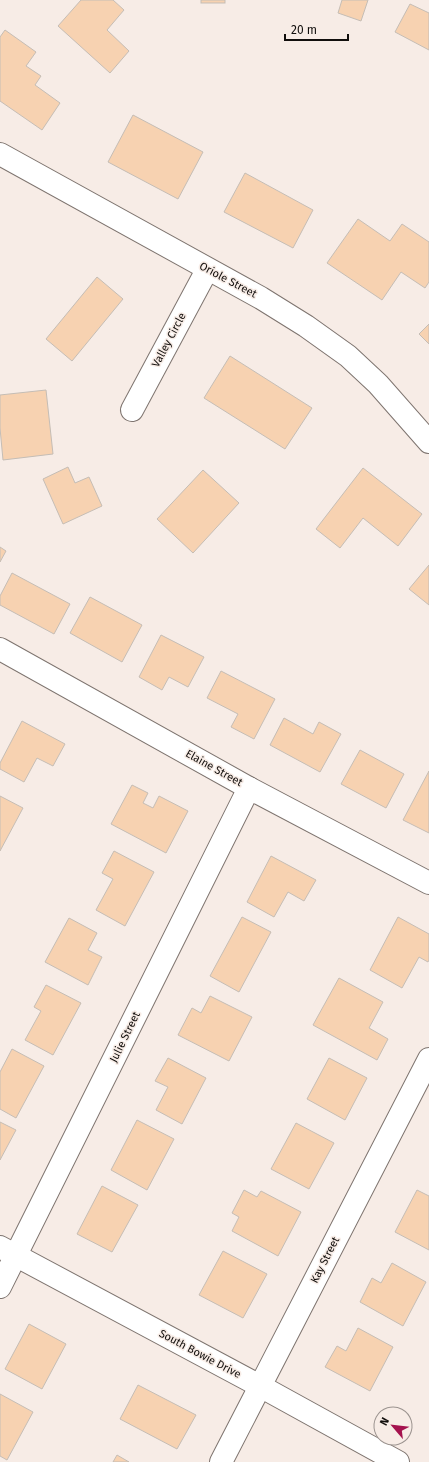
<svg xmlns="http://www.w3.org/2000/svg" width="429" height="1462" font-family="'Fira Sans',sans-serif">
<style>
.building{fill:#f7d2b1;stroke:#c5bdb5}
.lines{fill:none;stroke-linecap:round;stroke-linejoin:round}
.minor-casing{stroke:#7e746f;stroke-width:24}
.tertiary-casing{stroke:#7e746f;stroke-width:24}
.minor{stroke:#fff;stroke-width:22}
.tertiary{stroke:#fff;stroke-width:22}
.labels{text-anchor:middle;dominant-baseline:central;stroke-width:3;stroke-linejoin:round;paint-order:stroke}
.street-label{font-size:11px;fill:#110e0c;stroke:#f7ece6}
</style>
<rect width="100%" height="100%" fill="#f7ece6"/>
<g class="building">
<polygon points="81,0 113,0 124,10 107,30 129,51 110,73 58,26"/>
<rect x="201" y="0" width="24" height="3"/>
<polygon points="342,0 368,0 361,21 338,13"/>
<polygon points="410,4 429,13 429,50 395,32"/>
<polygon points="5,30 36,52 26,66 41,76 35,85 60,103 42,130 0,101 0,37"/>
<polygon points="133,115 203,152 178,199 108,162"/>
<polygon points="245,173 313,210 293,248 224,212"/>
<polygon points="358,219 390,241 402,224 429,242 429,282 425,288 401,272 382,300 327,263"/>
<polygon points="97,277 123,299 72,361 46,339"/>
<polygon points="429,324 429,344 419,334"/>
<polygon points="230,356 312,408 285,449 204,398"/>
<polygon points="46,390 53,454 3,460 0,428 0,395"/>
<polygon points="68,467 75,483 89,477 102,506 63,524 43,479"/>
<polygon points="363,468 422,514 398,546 363,518 340,548 316,529"/>
<polygon points="203,470 239,503 193,553 157,519"/>
<polygon points="0,547 6,551 0,562"/>
<polygon points="429,565 429,605 409,589"/>
<polygon points="12,573 70,604 54,634 0,605 0,596"/>
<polygon points="90,597 142,625 122,662 70,633"/>
<polygon points="161,635 204,657 188,687 169,677 162,690 139,677"/>
<polygon points="221,671 275,699 254,739 231,727 238,714 207,698"/>
<polygon points="284,718 313,734 319,722 341,734 320,772 270,745"/>
<polygon points="22,721 65,744 53,766 37,758 24,782 0,769 0,763"/>
<polygon points="360,750 404,774 386,808 341,784"/>
<polygon points="429,771 429,833 403,820"/>
<polygon points="132,785 148,793 143,803 153,808 159,796 188,811 166,853 111,824"/>
<polygon points="0,796 23,808 0,851"/>
<polygon points="114,851 154,872 125,926 96,910 113,879 102,873"/>
<polygon points="271,856 316,880 304,901 288,892 274,917 247,902"/>
<polygon points="242,917 271,932 239,992 210,976"/>
<polygon points="398,917 429,934 429,960 428,962 419,957 402,988 370,970"/>
<polygon points="69,918 97,933 88,950 102,957 88,985 45,962"/>
<polygon points="339,978 383,1002 369,1028 388,1039 377,1060 313,1025"/>
<polygon points="46,985 81,1003 53,1055 25,1040 41,1011 34,1007"/>
<polygon points="210,996 252,1017 229,1061 178,1035 192,1008 201,1013"/>
<polygon points="12,1049 44,1066 16,1118 0,1109 0,1072"/>
<polygon points="168,1058 206,1078 182,1124 156,1110 168,1087 155,1081"/>
<polygon points="329,1058 367,1078 345,1120 307,1099"/>
<polygon points="137,1120 174,1139 147,1190 111,1170"/>
<polygon points="0,1122 16,1130 0,1160"/>
<polygon points="296,1123 334,1143 309,1189 271,1169"/>
<polygon points="102,1186 138,1205 112,1252 77,1234"/>
<polygon points="244,1190 257,1197 261,1191 301,1212 278,1256 232,1231 239,1217 232,1213"/>
<polygon points="417,1190 429,1196 429,1250 395,1232"/>
<polygon points="223,1251 267,1274 243,1318 199,1295"/>
<polygon points="392,1263 426,1282 403,1326 360,1302 372,1278 381,1283"/>
<polygon points="29,1324 66,1344 42,1389 5,1369"/>
<polygon points="358,1328 393,1347 370,1391 325,1367 337,1346 346,1351"/>
<polygon points="138,1385 196,1415 177,1449 120,1419"/>
<polygon points="0,1394 33,1412 7,1460 0,1456"/>
<polygon points="117,1455 129,1462 113,1462"/>
</g>
<g class="lines">
<g class="minor-casing">
<g id="minor">
<polyline points="0,154 261,298 306,326 348,356 378,384 429,442"/>
<polyline points="132,410 207,270"/>
<polyline points="0,649 249,788 429,883"/>
<polyline points="0,1287 249,788"/>
<polyline points="221,1462 429,1059"/>
</g>
</g>
<g class="tertiary-casing">
<polyline id="tertiary" points="0,1247 260,1386 398,1462"/>
</g>
<use href="#minor" class="minor"/>
<use href="#tertiary" class="tertiary"/>
</g>
<g class="labels">
<g class="street-label">
<text transform="translate(228 280) rotate(28)">Oriole Street</text>
<text transform="translate(169 340) rotate(-62)">Valley Circle</text>
<text transform="translate(214 768) rotate(29)">Elaine Street</text>
<text transform="translate(125 1037) rotate(-64)">Julie Street</text>
<text transform="translate(325 1260) rotate(-63)">Kay Street</text>
<text transform="translate(200 1354) rotate(28)">South Bowie Drive</text>
</g>
</g>
<g transform="translate(393 1426) rotate(298)"><circle r="19" fill="#f7ece6" stroke="#9b938f"/>
<path d="M0-3L7 15L0 10L-7 15Z" fill="#a5124e"/>
<text y="-6" font-size="11" font-weight="bold" text-anchor="middle" fill="#110e0c">N</text>
</g>
<path d="M285 34v6h63v-6" fill="none" stroke="#110e0c" stroke-width="2"/>
<text x="291" y="34" font-size="12" fill="#110e0c" stroke="#f7ece6" stroke-width="3" paint-order="stroke">20 m</text>
</svg>
